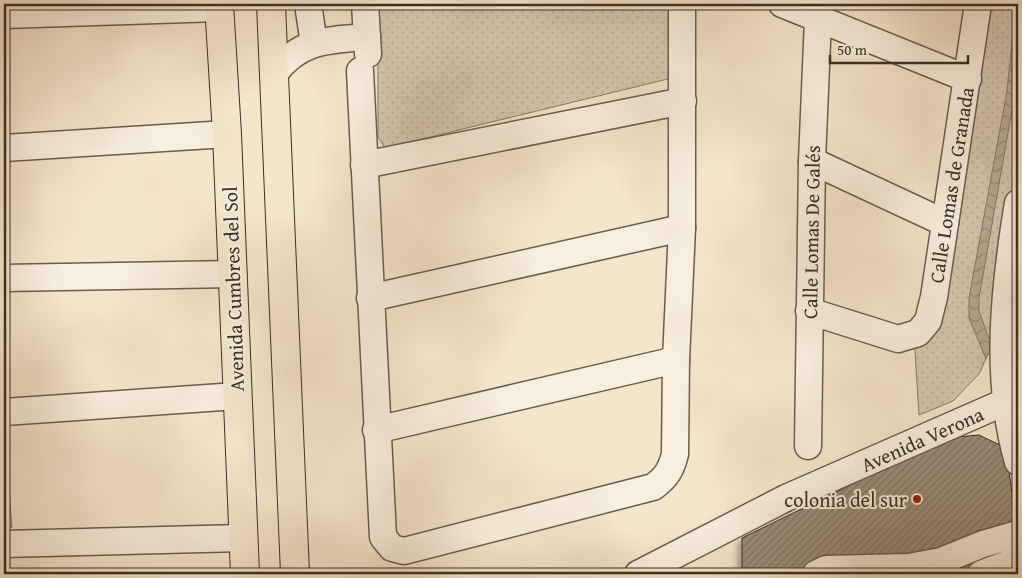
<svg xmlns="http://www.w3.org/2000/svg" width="1022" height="578" font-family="'Gentium Book Plus',serif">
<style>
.park{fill:url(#park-dots);stroke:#867c6a}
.water{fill:url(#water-waves);stroke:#837868}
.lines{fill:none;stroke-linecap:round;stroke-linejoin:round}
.shore{stroke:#766c5d;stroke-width:1}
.building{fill:url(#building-hatch);stroke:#393027;filter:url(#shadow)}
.minor-casing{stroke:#685e50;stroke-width:29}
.major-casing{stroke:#393027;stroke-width:30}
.minor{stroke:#f8efdd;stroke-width:26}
.major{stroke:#f4e6ca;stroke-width:28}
.poi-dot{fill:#8f2418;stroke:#f8efdd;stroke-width:2}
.labels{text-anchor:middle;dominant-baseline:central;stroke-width:4;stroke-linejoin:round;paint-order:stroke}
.street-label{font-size:20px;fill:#393027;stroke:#f8efdd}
.poi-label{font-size:20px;fill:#393027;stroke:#f8efdd;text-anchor:end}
</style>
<defs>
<pattern id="park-dots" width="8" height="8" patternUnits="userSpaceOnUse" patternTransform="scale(1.25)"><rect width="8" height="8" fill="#d4c7ae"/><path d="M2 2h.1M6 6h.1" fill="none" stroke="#b7ab96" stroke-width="1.8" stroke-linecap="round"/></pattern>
<pattern id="water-waves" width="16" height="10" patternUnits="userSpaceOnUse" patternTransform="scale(1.25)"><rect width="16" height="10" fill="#b4a893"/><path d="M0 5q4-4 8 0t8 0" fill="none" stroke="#938978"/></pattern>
<pattern id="building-hatch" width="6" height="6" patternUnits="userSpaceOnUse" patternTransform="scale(1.25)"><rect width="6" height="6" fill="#9a8f7c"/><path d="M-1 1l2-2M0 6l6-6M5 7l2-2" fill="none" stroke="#7f7566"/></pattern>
<filter id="shadow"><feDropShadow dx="-4.5" dy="4.5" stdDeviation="2.5" flood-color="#0004"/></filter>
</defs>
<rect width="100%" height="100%" fill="#f4e6ca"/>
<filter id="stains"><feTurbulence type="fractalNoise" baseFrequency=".004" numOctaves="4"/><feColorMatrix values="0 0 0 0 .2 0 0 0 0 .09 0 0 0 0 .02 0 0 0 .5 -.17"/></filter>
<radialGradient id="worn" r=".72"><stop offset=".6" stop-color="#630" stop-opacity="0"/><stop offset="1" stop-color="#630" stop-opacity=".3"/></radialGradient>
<g class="park">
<polygon points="378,4 671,4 672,78 385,148 378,137"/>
<polygon points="978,4 1018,4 1018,203 995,339 979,374 953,401 919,415 914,335"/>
<polygon points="4,424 12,528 4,522"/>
</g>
<polygon class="water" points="1016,4 1018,4 1018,68 1015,93 979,298 979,311 992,347 986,359 969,318 969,298 1007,91"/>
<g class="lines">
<polyline class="shore" points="1018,31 1013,80 1018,82"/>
</g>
<polygon class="building" points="979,435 1006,448 1016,524 1018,530 1018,574 742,574 742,538 947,438"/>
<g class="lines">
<g class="minor-casing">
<g id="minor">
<polyline points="308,4 314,44"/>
<polyline points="365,4 368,54"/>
<polyline points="782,4 968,79"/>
<polyline points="4,15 219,8"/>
<path d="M360 71 383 537 392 548 404 551 653 487C666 478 671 470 675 454L676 360 682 228V4"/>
<path d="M274 74C299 40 327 40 367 37"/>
<polyline points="4,148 227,134"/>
<polyline points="812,161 945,223"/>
<polyline points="364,165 683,101"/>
<path d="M1018 203C1004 287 994 379 1018 462"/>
<polyline points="4,278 233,274"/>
<polyline points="370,298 682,228"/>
<polyline points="809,311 898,339 918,333 928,321 934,297 978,4"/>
<polyline points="4,412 237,396"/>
<polyline points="376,430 676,360"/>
<polyline points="808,446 812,161 818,19"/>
<polyline points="4,544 242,538"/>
<polyline points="638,574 786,498 1005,402 1018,402"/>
<polyline points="816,574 826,569 909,567 941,561 983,544 1018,534"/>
<polyline points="981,574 1018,560"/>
</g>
</g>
<g class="major-casing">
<g id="major">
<polyline points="219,4 227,134 245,574"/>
<polyline points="271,4 295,574"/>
</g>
</g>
<use href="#minor" class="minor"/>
<use href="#major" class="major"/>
</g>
<circle class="poi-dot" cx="917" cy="499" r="5"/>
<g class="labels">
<g class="street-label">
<text transform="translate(951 185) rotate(-81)">Calle Lomas de Granada</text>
<text transform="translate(811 232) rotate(-89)">Calle Lomas De Galés</text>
<text transform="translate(233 289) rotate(-92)">Avenida Cumbres del Sol</text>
<text transform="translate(922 439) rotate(-24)">Avenida Verona</text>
</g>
<g class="poi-label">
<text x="907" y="499">colonia del sur</text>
</g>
</g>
<rect width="1022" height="578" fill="none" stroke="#f4e6ca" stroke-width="20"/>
<rect x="5" y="5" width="1012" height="568" fill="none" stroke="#393027" stroke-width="2.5"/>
<rect x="10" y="10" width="1002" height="558" fill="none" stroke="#393027"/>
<path d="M830 55v8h138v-8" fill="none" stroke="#393027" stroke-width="2.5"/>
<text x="837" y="55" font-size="15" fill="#393027" stroke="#f8efdd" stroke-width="4" paint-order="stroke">50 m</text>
<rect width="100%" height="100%" filter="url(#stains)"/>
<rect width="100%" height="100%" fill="url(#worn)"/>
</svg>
